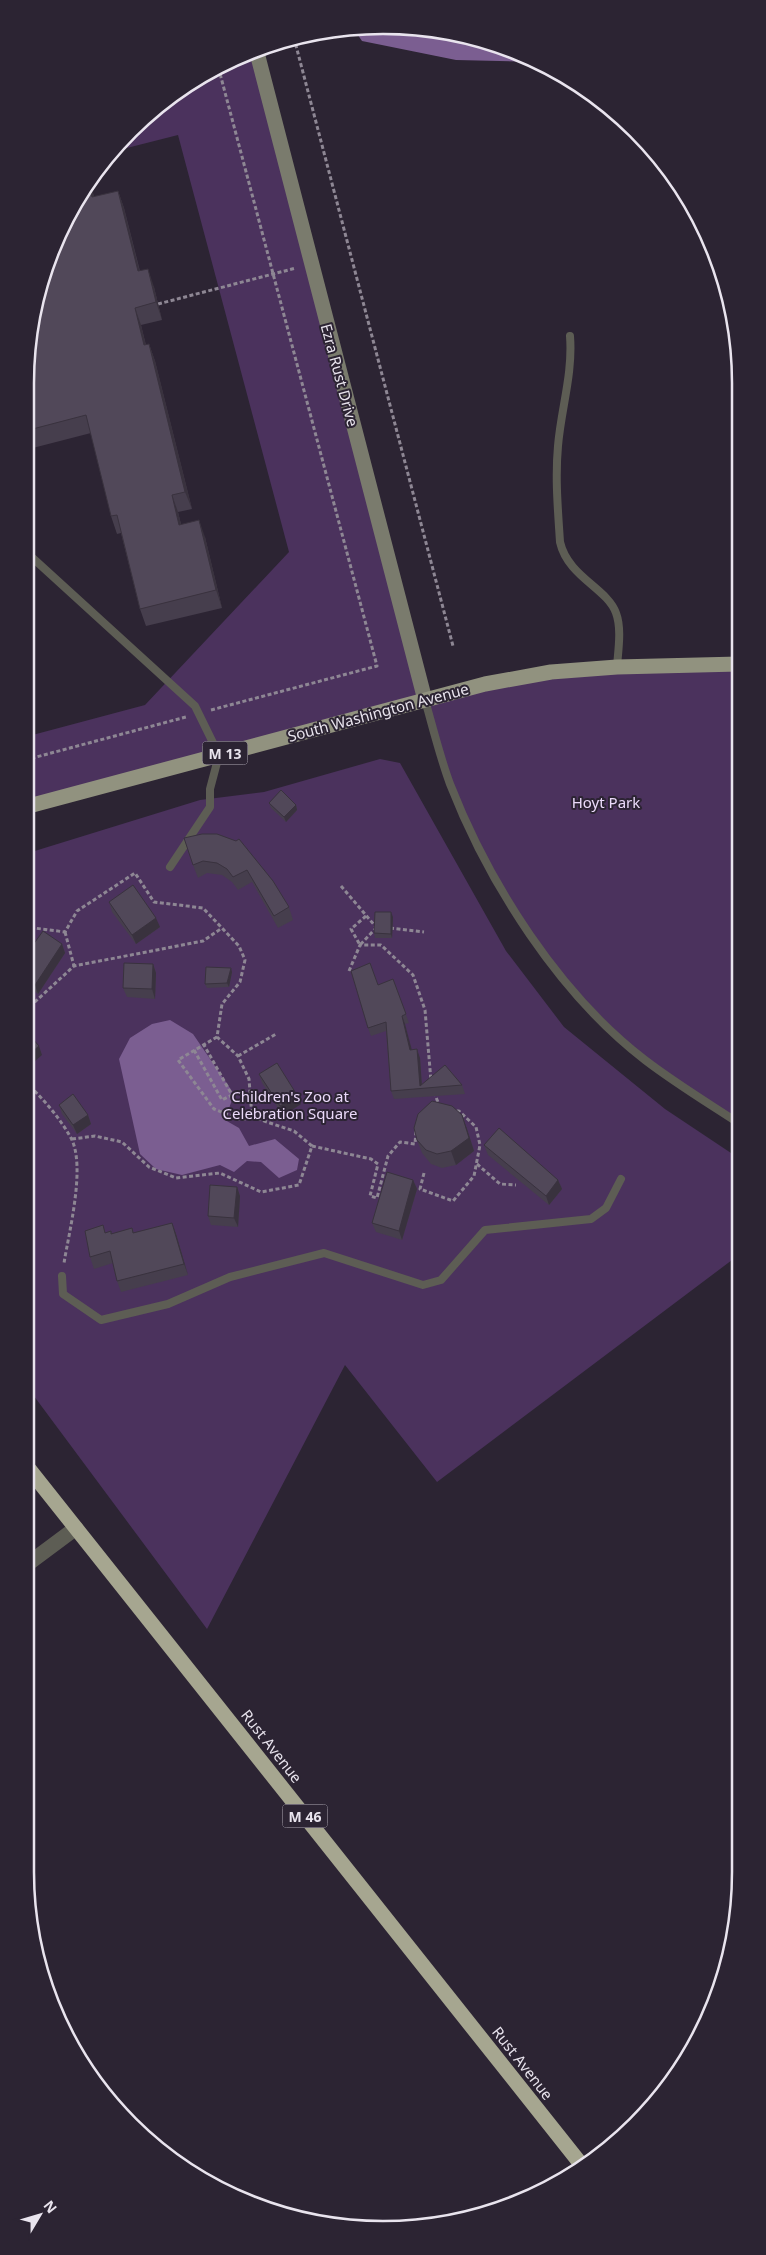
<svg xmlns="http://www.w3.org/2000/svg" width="766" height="2255" font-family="'Noto Sans',sans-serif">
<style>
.green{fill:#4b325d}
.water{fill:#7b5e91}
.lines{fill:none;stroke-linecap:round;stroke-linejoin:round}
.path{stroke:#8e8794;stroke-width:3;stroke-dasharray:4 2.5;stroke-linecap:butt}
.lane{stroke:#5d5d54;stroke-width:8}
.street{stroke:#5d5d54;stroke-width:15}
.secondary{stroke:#7a7b6d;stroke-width:15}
.primary{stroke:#91927f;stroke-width:15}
.highway{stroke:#a6a690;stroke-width:15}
.wall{fill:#463e4d}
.shaded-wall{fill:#39323e}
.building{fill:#514859;stroke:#39323e}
.labels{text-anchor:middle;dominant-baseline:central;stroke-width:4;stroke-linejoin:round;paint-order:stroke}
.shield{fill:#2c2433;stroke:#b0aab6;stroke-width:1}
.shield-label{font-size:14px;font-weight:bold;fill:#e9e4ee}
.street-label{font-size:15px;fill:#e9e4ee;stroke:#2c2433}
.park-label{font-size:15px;fill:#ebdafa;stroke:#2c2433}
.rim{fill:none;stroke:#e9e4ee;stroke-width:2.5}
</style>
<rect width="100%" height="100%" fill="#2c2433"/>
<g class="green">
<polygon points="256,49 425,700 485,684 739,664 740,1124 644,1060 551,965 511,906 450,783 425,701 25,807 25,737 145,705 289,552 178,135 111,152 147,114 204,73"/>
<polygon points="380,759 400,763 506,951 564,1027 665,1109 740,1159 740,1254 437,1482 345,1365 207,1629 25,1384 25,854 200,800 264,792"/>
</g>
<g class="water">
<polygon points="406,26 475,37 535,62 456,60 362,41 353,28"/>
<polygon points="170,1020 193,1034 234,1094 225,1120 239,1128 249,1146 275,1139 299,1159 297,1170 279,1178 261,1162 247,1161 234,1172 220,1165 182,1175 156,1169 140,1154 119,1059 130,1038 152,1024"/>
</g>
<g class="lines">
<g class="path">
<polyline points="294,38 453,646"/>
<polyline points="158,304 296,268"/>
<polyline points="211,710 377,666 218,66"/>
<polyline points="25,760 186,717"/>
<polyline points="341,886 376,927"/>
<polyline points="366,916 351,929 360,945 376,928"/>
<polyline points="390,928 424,932"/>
<polyline points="65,932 74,966"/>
<polyline points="25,942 34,928 65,932 77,911 135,873 154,902 203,908 239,946 245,960 240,982 222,1004 217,1037 238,1056 249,1079 252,1117 294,1131 312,1146"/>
<polyline points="349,971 360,945 381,945 413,975 425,1010 431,1081"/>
<polyline points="25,1011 74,966 203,941 222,928"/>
<polyline points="217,1037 178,1060 214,1109 241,1120 252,1117"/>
<polyline points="194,1050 222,1100 232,1095 204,1045"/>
<polyline points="238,1056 276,1034"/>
<path d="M25 1082C42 1097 60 1118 71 1138 86 1166 69 1232 64 1263"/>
<polyline points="434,1092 439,1105"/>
<polyline points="72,1139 95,1136 122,1142 149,1167 176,1178 220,1173 261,1192 299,1185 312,1146 371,1159 378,1164 370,1196 377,1198 388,1156 400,1142 415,1144 416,1131"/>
<polyline points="477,1164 500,1184 516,1185"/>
<polyline points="424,1173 420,1189 453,1201 474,1176 480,1145 476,1127 459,1111 455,1111"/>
</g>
<g class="lane">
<path d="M570 336C573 374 561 409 558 446 555 478 558 511 560 542 568 577 607 588 616 613 622 629 618 651 617 667"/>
<polyline points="25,551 195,706 219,755 210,789 210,807 170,867"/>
<path d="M425 700C433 728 440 757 450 784 489 884 559 994 645 1060 675 1083 708 1103 740 1124"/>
<polyline points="62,1276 63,1294 101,1320 168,1304 230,1277 324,1253 423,1285 441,1280 485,1230 591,1219 606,1208 621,1179"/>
</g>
<polyline class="street" points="25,1566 76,1528"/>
<polyline class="secondary" points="256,49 425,700"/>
<polyline class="primary" points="25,807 485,684 551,672 617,667 739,664"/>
<polyline class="highway" points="25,1464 584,2168"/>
</g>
<g class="wall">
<polygon points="91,185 94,197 118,191 124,208 140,271 154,287 162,320 141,325 146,345 149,344 155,361 192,509 178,512 181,524 205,537 222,608 146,626 140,609 121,533 117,534 111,516 91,433 25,450 25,383"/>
<polygon points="269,803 296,805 297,810 286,822 271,808"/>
<polygon points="217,834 289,907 293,920 278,928 252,882 238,890 232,882 222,875 207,873 198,878 193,865"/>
<polygon points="109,902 160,927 136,944 112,912"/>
<polygon points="393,917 392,938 375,938 374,933"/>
<polygon points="62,944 65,953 38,994 25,985 25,956"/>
<polygon points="153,964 156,973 155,999 127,997 123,988"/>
<polygon points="232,972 229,987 207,988 205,984"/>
<polygon points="393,979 409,1023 405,1024 411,1050 420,1058 422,1085 462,1085 465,1094 394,1099 391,1091 386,1031 371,1036 368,1028 378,985"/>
<polygon points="259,1074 301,1104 283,1116 262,1083"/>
<polygon points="59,1105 88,1115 91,1124 77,1134 62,1114"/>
<polygon points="467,1129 474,1151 456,1165 442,1168 431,1164 422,1153 417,1140"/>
<polygon points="484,1145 558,1180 562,1189 549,1205 488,1155"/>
<polygon points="413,1180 417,1189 402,1240 376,1232 372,1223"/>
<polygon points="237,1187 240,1196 238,1227 211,1225 208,1216"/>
<polygon points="172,1223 176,1234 188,1275 121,1292 117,1281 113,1263 94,1269 90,1257 103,1225 105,1233 111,1231 112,1234 132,1228 134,1233"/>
</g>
<g class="shaded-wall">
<polygon points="90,180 91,185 99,215 92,197 88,182"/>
<polygon points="118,191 124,208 144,289 138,271"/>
<polygon points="148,269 154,287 162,320 156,302"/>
<polygon points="135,308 141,325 150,363 144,345"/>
<polygon points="149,344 155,361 192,509 185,492"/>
<polygon points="172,495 178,512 185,542 179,525"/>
<polygon points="199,520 205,537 222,608 216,590"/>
<polygon points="296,805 297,810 286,822 284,817"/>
<polygon points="391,912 393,917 392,938 391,934"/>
<polygon points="156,918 160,927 136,944 132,935"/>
<polygon points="62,944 65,953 38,994 35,985"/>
<polygon points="153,964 156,973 155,999 152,989"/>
<polygon points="231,968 232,972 229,987 227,983"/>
<polygon points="402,1016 405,1024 414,1058 410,1050"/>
<polygon points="39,1046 42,1055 26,1069 25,1065 25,1058"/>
<polygon points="417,1049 420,1058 422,1088 420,1086"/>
<polygon points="297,1095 301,1104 283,1116 280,1106"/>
<polygon points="88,1115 91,1124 77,1134 73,1125"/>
<polygon points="462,1115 467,1129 474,1151 456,1165 451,1151"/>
<polygon points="413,1180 417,1189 402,1240 399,1231"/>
<polygon points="558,1180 562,1189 549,1205 546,1196"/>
<polygon points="237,1187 240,1196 238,1227 234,1218"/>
<polygon points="172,1223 176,1234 188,1275 184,1264"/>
</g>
<g class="building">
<polygon points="88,182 92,197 118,191 138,271 148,269 156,302 135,308 144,345 149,344 185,492 172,495 179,525 199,520 216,590 140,609 117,515 111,516 86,415 25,431 25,383 37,291 62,225"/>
<polygon points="281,790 296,805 284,817 269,803"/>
<polygon points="202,834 217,834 236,841 239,839 273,881 289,907 274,916 247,870 233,877 227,869 217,863 203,861 193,865 184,838"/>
<polygon points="133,885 156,918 132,935 109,902"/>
<polygon points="375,912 391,912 391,934 374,933"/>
<polygon points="43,931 62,944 35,985 25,978 25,956"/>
<polygon points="124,963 153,964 152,989 123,988"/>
<polygon points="370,963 378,985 393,979 406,1014 402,1016 410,1050 417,1049 420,1086 445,1065 462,1085 391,1091 386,1022 368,1028 351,971"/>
<polygon points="206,967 231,968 227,983 205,984"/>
<polygon points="25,1030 39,1046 25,1058"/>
<polygon points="277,1063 297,1095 280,1106 259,1074"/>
<polygon points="73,1094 88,1115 73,1125 59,1105"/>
<polygon points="432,1101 452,1106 462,1115 469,1138 451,1151 437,1154 426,1150 417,1140 414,1128 418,1114"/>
<polygon points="499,1128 558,1180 546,1196 484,1145"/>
<polygon points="387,1172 413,1180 399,1231 372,1223"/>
<polygon points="210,1185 237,1187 234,1218 208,1216"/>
<polygon points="172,1223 184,1264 117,1281 110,1251 90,1257 85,1231 103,1225 105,1233 111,1231 111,1234 132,1228 133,1233"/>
</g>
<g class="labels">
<g class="shield">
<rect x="202.5" y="741.5" width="45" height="23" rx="4"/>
<rect x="282.5" y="1804.5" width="45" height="23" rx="4"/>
</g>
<g class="shield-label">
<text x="225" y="753">M 13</text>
<text x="305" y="1816">M 46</text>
</g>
<g class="street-label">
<text transform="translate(340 375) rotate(75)">Ezra Rust Drive</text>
<text transform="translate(378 712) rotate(-15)">South Washington Avenue</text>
<text transform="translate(272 1746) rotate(52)">Rust Avenue</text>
<text transform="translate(523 2063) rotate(52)">Rust Avenue</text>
</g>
<g class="park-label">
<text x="606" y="802">Hoyt Park</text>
<text x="290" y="1096">Children's Zoo at<tspan x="290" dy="17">Celebration Square</tspan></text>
</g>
</g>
<path d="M0 0H766V2255H0ZM383 34H383A349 349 0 0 1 732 383V1872A349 349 0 0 1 383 2221H383A349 349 0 0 1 34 1872V383A349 349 0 0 1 383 34Z" fill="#2c2433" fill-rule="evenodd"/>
<path class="rim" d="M383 34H383A349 349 0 0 1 732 383V1872A349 349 0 0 1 383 2221H383A349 349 0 0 1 34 1872V383A349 349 0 0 1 383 34Z"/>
<g transform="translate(40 2215) rotate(52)" stroke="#2c2433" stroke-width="4" paint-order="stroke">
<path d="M0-4L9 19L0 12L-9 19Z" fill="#e9e4ee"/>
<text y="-8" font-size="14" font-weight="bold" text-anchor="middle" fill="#e9e4ee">N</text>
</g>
</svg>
